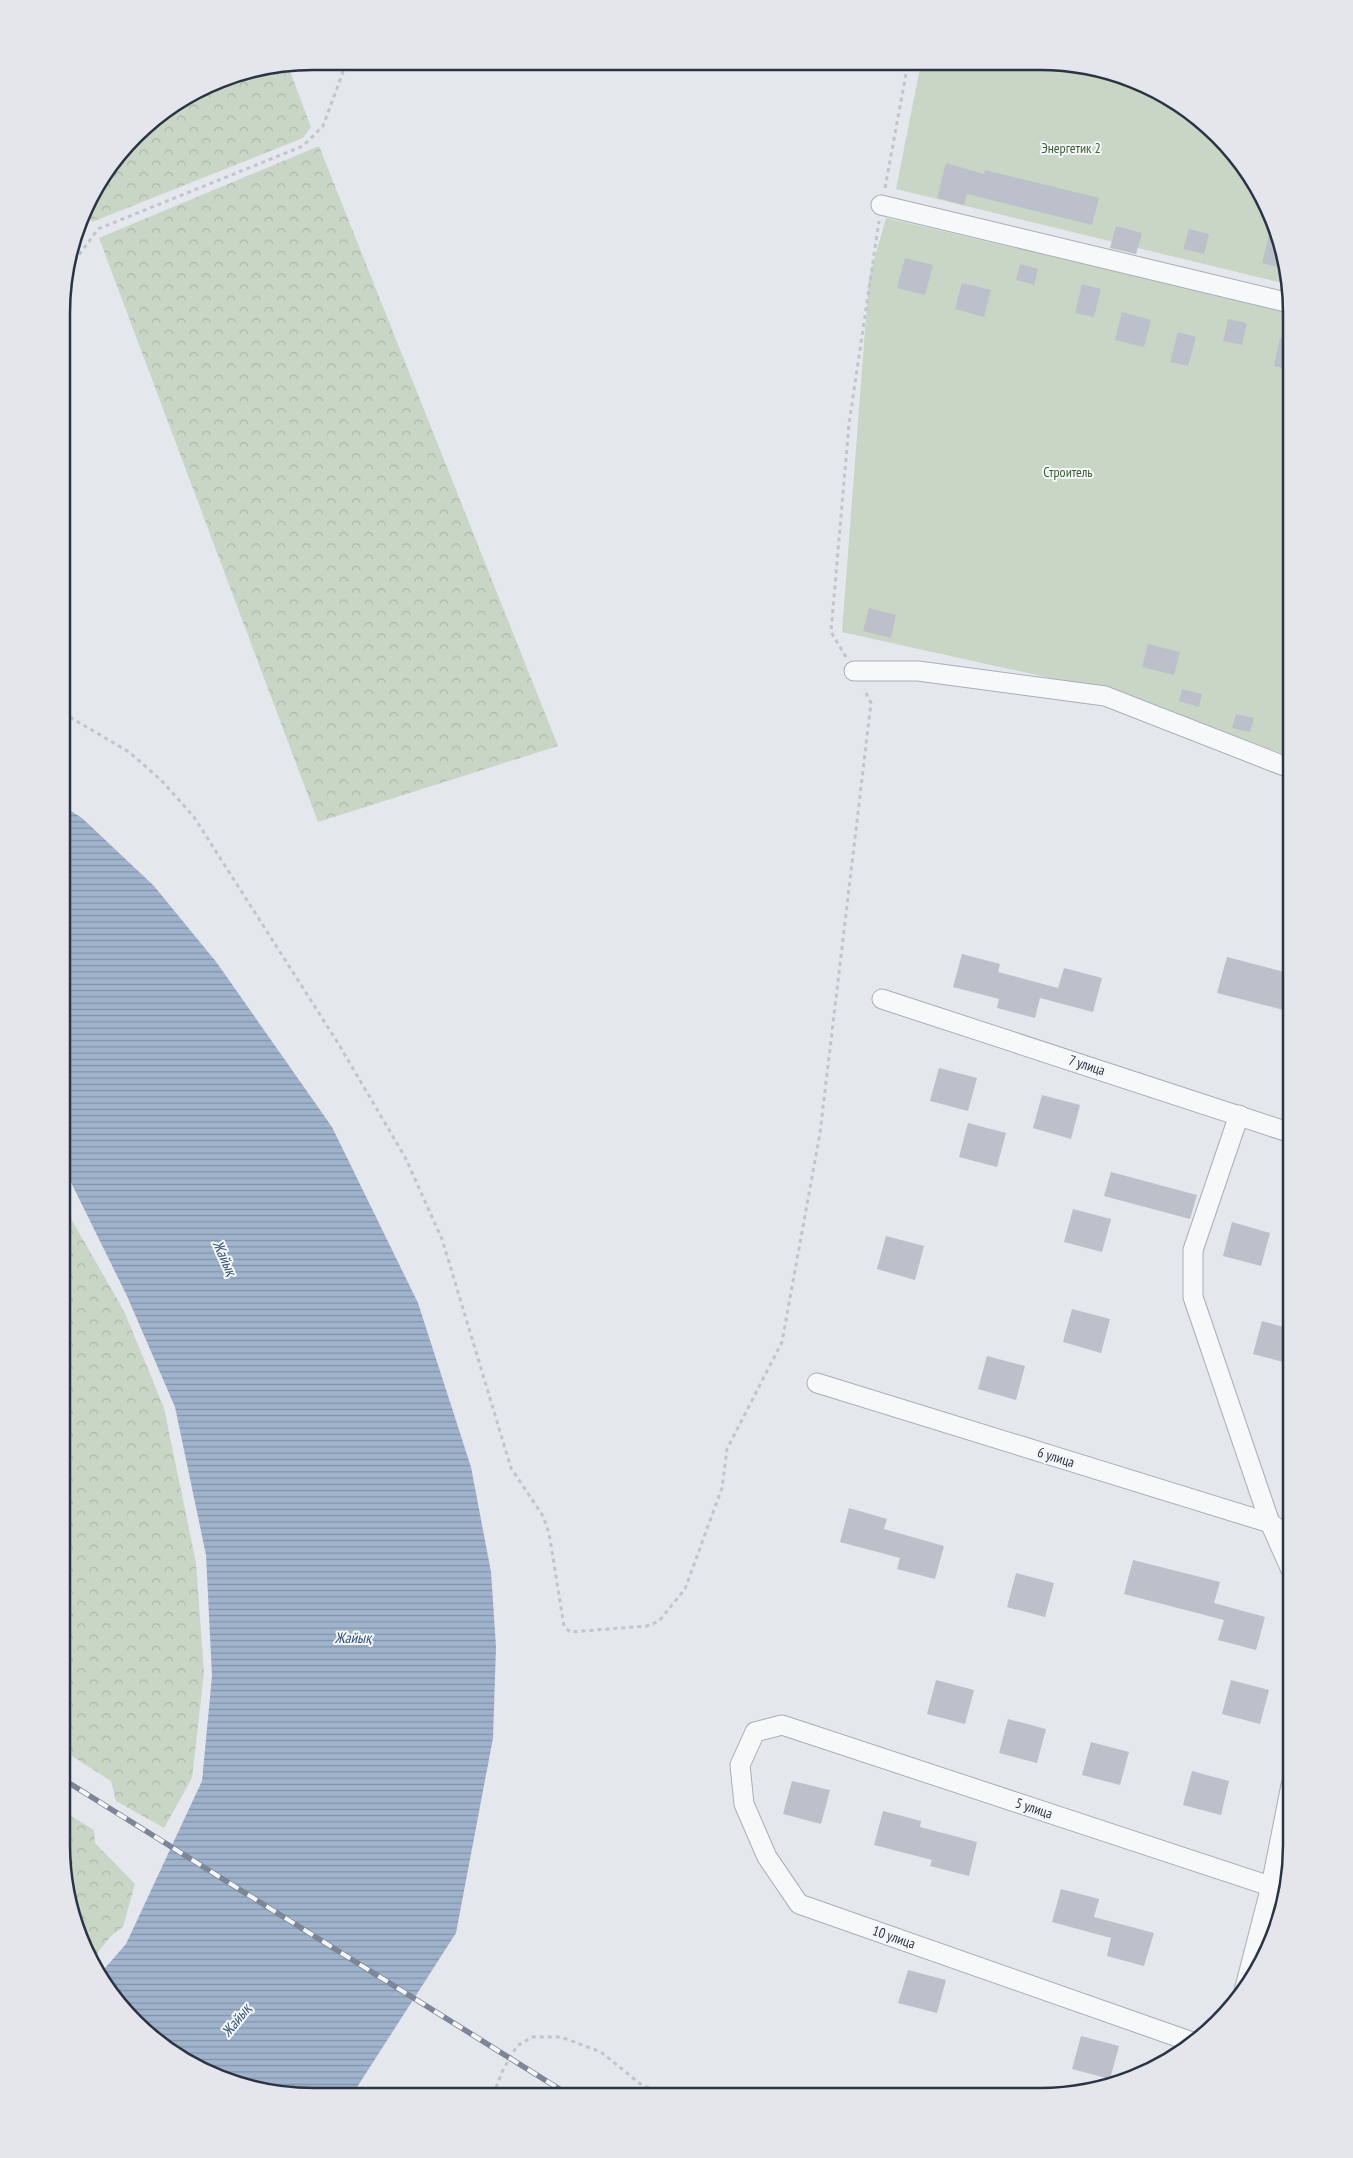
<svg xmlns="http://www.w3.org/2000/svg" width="1353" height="2158" font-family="'PT Sans Narrow',sans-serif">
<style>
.green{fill:#c9d6c5}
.forest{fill:url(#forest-crowns)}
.water{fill:url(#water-rules)}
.building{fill:#bbc0ca}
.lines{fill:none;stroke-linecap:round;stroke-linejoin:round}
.minor-casing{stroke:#a9aeb7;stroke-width:21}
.path{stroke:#c2c5cb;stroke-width:3;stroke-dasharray:4 4;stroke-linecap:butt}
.minor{stroke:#f7f8fa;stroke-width:19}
.rail-casing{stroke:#7d8696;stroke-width:5.5}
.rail{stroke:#f4f6f9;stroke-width:4;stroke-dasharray:11;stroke-linecap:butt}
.labels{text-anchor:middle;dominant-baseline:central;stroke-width:4;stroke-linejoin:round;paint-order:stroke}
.park-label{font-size:14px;fill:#3f6138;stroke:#f4f6f9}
.street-label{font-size:14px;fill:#2b3445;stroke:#f4f6f9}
.water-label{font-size:15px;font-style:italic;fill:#34527a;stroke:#f4f6f9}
.rim{fill:none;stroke:#2b3445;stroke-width:2.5}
</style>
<defs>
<pattern id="forest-crowns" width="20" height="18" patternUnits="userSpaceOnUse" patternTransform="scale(1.25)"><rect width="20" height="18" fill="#c9d6c5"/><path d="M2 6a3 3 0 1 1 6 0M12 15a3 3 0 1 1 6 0" fill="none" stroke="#adb8ab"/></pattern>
<pattern id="water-rules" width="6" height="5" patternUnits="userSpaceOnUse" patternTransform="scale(1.25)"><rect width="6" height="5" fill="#9fb4cc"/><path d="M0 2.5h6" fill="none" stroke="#8293a7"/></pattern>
</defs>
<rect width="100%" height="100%" fill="#e4e7ec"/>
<g class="green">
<polygon points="921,63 1073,63 1137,81 1194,113 1240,160 1273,217 1286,284 896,189"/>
<polygon points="886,218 1292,312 1292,757 1118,693 842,632 869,278"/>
</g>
<g class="forest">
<polygon points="288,66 311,127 303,138 92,222 86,207 87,201 147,124 217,80"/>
<polygon points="319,146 558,746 318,822 99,238"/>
<polygon points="62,1203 124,1311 164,1408 196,1563 204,1673 192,1778 164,1828 116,1801 111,1781 61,1749"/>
<polygon points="61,1810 94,1830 95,1843 135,1884 123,1927 111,1936 98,1952 95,1967 80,1941 61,1845"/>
</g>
<path class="water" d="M63 806 82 818 154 886 217 963 332 1127 418 1303 471 1467 491 1572 496 1647 493 1738 456 1933 352 2095C328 2095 302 2098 280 2094 206 2083 137 2039 99 1975L126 1944 202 1781 212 1676 206 1555 175 1407 127 1296 62 1164Z"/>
<g class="building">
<polygon points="946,163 984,174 985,170 1099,198 1092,225 967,194 964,205 937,198"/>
<polygon points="1273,219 1277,240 1283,268 1262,263"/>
<polygon points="1116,226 1142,233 1136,254 1110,248"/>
<polygon points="1189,229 1209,234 1204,254 1183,249"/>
<polygon points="905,258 933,265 925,295 897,288"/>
<polygon points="1020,264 1038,269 1034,285 1016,280"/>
<polygon points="962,283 991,290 984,317 955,309"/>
<polygon points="1082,284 1101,289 1094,317 1075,313"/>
<polygon points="1122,312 1151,320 1144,347 1115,340"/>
<polygon points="1228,319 1247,323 1242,345 1223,341"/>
<polygon points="1178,332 1196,337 1188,366 1170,362"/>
<polygon points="1280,338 1292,341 1292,370 1274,366"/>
<polygon points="869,608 896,615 891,638 863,631"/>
<polygon points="1148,644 1180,652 1174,675 1142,667"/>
<polygon points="1182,689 1202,694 1199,707 1179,701"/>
<polygon points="1236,714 1254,718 1250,732 1232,728"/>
<polygon points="962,954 1000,964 998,972 1058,988 1064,968 1102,978 1093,1012 1040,998 1035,1018 997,1008 999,999 953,987"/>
<polygon points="1227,957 1292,974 1292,1012 1217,993"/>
<polygon points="939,1068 977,1078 968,1111 930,1101"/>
<polygon points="1042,1095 1080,1105 1071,1139 1033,1128"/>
<polygon points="968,1123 1006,1133 997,1167 959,1157"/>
<polygon points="1111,1172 1197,1195 1190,1219 1104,1196"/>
<polygon points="1073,1209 1111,1219 1102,1252 1064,1242"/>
<polygon points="1232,1222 1270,1233 1261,1266 1223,1256"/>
<polygon points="886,1236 924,1246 915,1280 877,1269"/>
<polygon points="1072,1309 1110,1319 1101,1353 1063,1342"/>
<polygon points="1262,1321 1291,1329 1291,1364 1253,1354"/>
<polygon points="987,1356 1025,1366 1016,1400 978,1389"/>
<polygon points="849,1508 887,1519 884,1529 944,1546 935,1579 897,1569 900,1558 840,1542"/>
<polygon points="1133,1560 1220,1582 1214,1603 1265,1617 1256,1650 1218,1640 1224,1620 1124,1594"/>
<polygon points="1016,1573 1054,1583 1045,1617 1007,1607"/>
<polygon points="936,1680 974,1690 965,1724 927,1714"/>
<polygon points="1231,1680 1269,1690 1260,1724 1222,1714"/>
<polygon points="1008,1719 1046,1729 1037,1763 999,1753"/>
<polygon points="1091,1742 1129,1752 1120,1785 1082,1775"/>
<polygon points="1192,1771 1229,1781 1221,1815 1183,1805"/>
<polygon points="792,1781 830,1790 821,1824 783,1814"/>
<polygon points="883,1811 921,1821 920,1827 977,1842 969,1876 930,1866 932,1860 874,1845"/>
<polygon points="1061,1889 1099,1899 1094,1917 1154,1933 1144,1966 1107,1956 1111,1938 1052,1922"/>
<polygon points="908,1970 946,1980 937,2013 898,2003"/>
<polygon points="1081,2036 1119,2046 1110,2079 1072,2069"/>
</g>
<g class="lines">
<g class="minor-casing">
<g id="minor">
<polyline points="881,205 1290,303"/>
<polyline points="854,671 918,671 1105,696 1292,769"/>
<polyline points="882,999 1291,1133"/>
<polyline points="1239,1115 1193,1250 1193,1297 1270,1523 1291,1570"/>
<polyline points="817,1383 1270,1523 1291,1538"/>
<polyline points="1244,1991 1271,1886 1291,1785"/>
<polyline points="1195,2043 799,1904 767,1857 744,1804 740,1765 755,1732 782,1725 1285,1891"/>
</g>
</g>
<g class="path">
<polyline points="885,188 908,63"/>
<polyline points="65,274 98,229 303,146 323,126 347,61"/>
<polyline points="846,657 831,632 849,424 879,221"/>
<polyline points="63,713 129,752 161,780 194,817 338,1043 405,1157 442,1239 511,1468 543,1516 549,1533 564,1626 570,1632 647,1626 659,1621 685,1589 722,1488 727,1449 782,1342 820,1133 871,703 864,689"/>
<polyline points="493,2095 503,2070 517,2046 532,2037 561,2037 601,2052 643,2086 675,2096"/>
</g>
<use href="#minor" class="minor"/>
<g class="rail-casing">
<polyline id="rail" points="61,1778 569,2095"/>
</g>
<use href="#rail" class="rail"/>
</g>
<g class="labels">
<g class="park-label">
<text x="1071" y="148">Энергетик 2</text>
<text x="1068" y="472">Строитель</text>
</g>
<g class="street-label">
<text transform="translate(1087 1065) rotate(18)">7 улица</text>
<text transform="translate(1056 1457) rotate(17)">6 улица</text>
<text transform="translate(1034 1808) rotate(18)">5 улица</text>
<text transform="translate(894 1937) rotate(19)">10 улица</text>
</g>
<g class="water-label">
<text transform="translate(225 1258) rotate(66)">Жайық</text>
<text x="353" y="1637">Жайық</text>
<text transform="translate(236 2020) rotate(-51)">Жайық</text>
</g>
</g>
<path d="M0 0H1353V2158H0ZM313 70H1040A243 243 0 0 1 1283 313V1845A243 243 0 0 1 1040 2088H313A243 243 0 0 1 70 1845V313A243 243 0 0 1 313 70Z" fill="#e4e6eb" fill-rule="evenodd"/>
<path class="rim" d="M313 70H1040A243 243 0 0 1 1283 313V1845A243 243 0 0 1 1040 2088H313A243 243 0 0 1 70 1845V313A243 243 0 0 1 313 70Z"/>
</svg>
